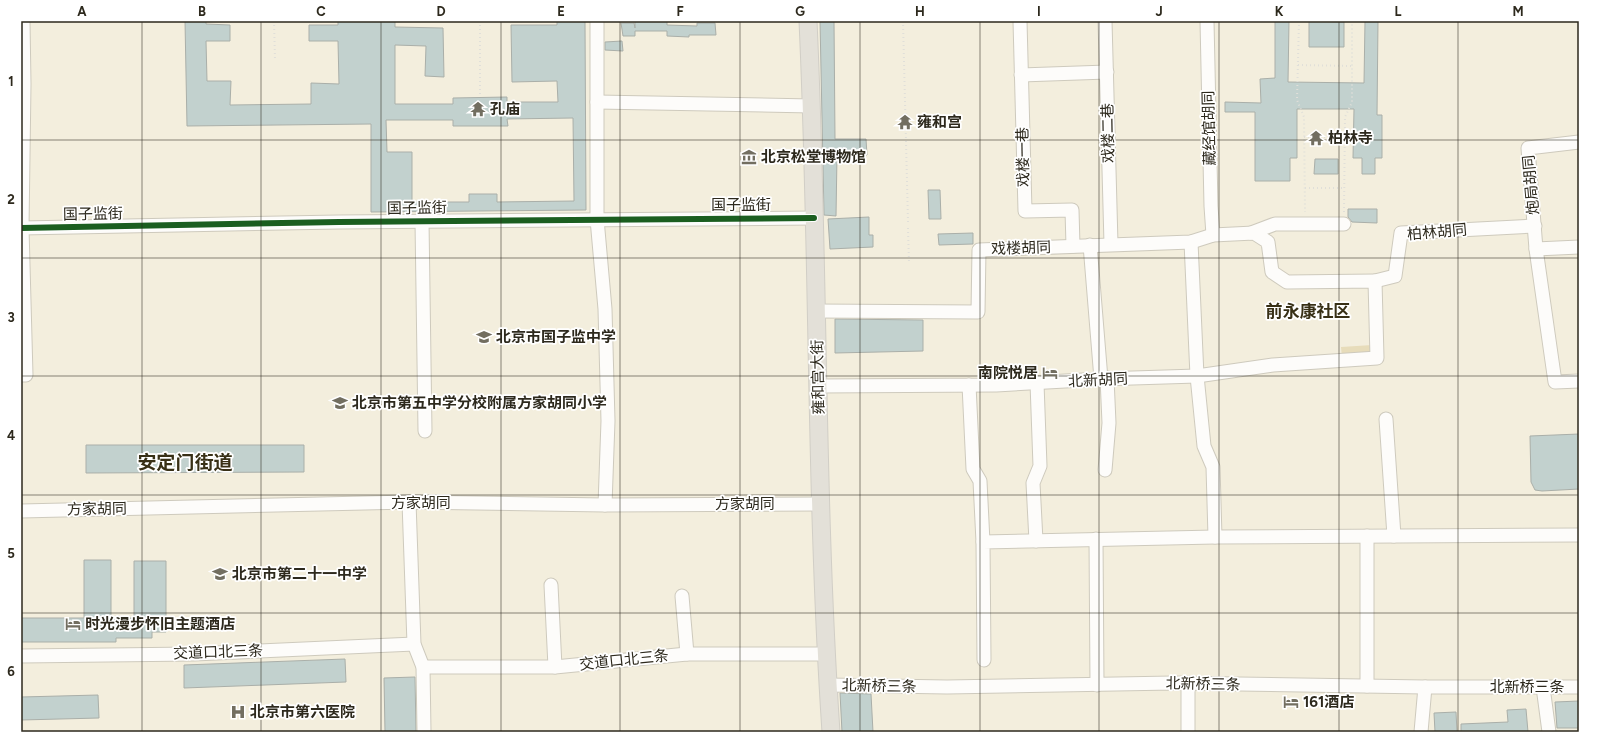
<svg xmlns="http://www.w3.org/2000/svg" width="1600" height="753" font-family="Figtree,'Noto Sans SC',sans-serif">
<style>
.green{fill:#e7dcba}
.building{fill:#c2d1ce;stroke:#aaafa9;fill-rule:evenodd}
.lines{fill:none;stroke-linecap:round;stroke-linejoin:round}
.minor-casing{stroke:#cecabd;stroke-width:15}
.major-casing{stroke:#d1cec6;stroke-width:19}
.path{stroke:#e0dfd9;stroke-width:2;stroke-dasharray:1 3;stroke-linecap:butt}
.minor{stroke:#fdfcfa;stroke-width:13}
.major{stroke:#e3e0d8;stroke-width:17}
.cycleway-casing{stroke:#fff;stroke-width:8}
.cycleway{stroke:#1b5e20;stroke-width:6}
.grid{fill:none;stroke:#2d291d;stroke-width:1;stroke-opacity:0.55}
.labels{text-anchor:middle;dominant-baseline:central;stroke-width:3.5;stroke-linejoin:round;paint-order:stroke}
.poi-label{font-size:15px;font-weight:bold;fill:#2d291d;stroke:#fff;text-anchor:start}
.street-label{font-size:15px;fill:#2d291d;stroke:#fff}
.quarter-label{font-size:17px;font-weight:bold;fill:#383016;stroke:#fff}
.district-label{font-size:19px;font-weight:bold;fill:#383016;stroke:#fff}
.neatline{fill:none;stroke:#2d291d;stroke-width:1.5}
.grid-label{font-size:13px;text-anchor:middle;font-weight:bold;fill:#2d291d}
</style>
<rect width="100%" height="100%" fill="#f3eedd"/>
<polygon class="green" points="1372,345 1373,356 1342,358 1341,347"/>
<g class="building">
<path d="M185 21H206V24L230 25V41H206L207 81H231L230 105 311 104V83L339 84 338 41H309V25H338V21H395V27L443 28 444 77 425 76 426 46 395 45V104H453V98L507 97V102H558L557 81 512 82 511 25H557V21H585L586 210 371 212V124L187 126ZM573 118 574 201 497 202V194H469V202H412V152H387L386 120H453V126H508L507 119Z"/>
<polygon points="635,21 667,21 667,25 697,26 697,23 715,23 716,35 689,35 689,37 667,36 667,31 635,31 635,36 623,36 621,23 634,23 635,28"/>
<polygon points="820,21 834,21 835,139 866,139 867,155 837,155 836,216 824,215"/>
<polygon points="1275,21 1289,21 1288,82 1364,83 1365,21 1378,21 1377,115 1382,115 1382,158 1375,158 1375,174 1362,174 1362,158 1353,158 1354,109 1297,109 1297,158 1290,158 1290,181 1255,181 1255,112 1225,112 1225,102 1261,103 1260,79 1275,78"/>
<polygon points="1309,21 1344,22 1344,47 1309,47"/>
<polygon points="622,41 623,51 605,50 605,42"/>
<polygon points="1315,159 1338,159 1338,174 1314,174"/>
<polygon points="928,190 940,190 941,219 929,219"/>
<polygon points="1348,209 1377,209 1377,223 1352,222 1348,217"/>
<polygon points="869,217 869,235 873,235 873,247 830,249 828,219"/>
<polygon points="973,233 973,244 939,245 938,234"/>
<polygon points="835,319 923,320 923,351 835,353"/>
<polygon points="1579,434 1579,489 1542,491 1535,490 1531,482 1530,436"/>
<polygon points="86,445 304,445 304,472 86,473"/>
<polygon points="84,560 111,560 111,618 134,618 134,561 166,561 166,632 152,632 152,638 116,638 116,642 21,642 21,618 84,618"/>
<polygon points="345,659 346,682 184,688 184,665"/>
<polygon points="415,677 416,732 385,732 384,678"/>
<polygon points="840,693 871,694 873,732 842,732"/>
<polygon points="98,695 99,718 21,720 21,697"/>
<polygon points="1579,701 1579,728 1557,728 1555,702"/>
<polygon points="1526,709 1528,732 1461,732 1461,724 1508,722 1507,710"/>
<polygon points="1456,712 1457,732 1435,732 1434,713"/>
</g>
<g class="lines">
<g class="minor-casing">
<g id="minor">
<polyline points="597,21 597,219 605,309 608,421 605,505"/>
<polyline points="1020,21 1025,211 1072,210 1073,246"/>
<polyline points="1105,21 1111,244"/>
<polyline points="1207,21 1211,206 1213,235"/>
<polyline points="1021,75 1107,72"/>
<polyline points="597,102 812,106"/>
<polyline points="1579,142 1528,148 1536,249 1555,382 1579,381"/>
<polyline points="422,221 425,431"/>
<polyline points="21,228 339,222 814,218"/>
<polyline points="1251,233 1275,224 1344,224"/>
<polyline points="1191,242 1197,376 1204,446 1213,467 1215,537"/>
<polyline points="1090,245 1101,379"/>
<polyline points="1536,249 1579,247"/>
<polyline points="1375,281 1395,276 1401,233 1535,226"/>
<polyline points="816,311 978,312 979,250 1191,242 1213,235 1254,233 1268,242 1272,272 1287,282 1375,281 1377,358 1273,365 1197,376 1101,379 996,385 817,386"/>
<polyline points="21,375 26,375 22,228 24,84 23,21"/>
<polyline points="969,385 973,469 980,481 983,542"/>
<polyline points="1386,419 1394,536"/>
<polyline points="1105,470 1109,423 1107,378"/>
<polyline points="409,502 414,644 423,667 424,732"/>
<polyline points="21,511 409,502 605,505 821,504"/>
<polyline points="1096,539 1097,685"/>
<polyline points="1036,541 1033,483 1040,466 1037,383"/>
<polyline points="551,585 555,667"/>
<polyline points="682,596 687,654"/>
<polyline points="21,656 194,654 414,644"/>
<polyline points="984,660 983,542 1215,537 1579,535"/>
<polyline points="423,667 555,667 687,654 826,654"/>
<polyline points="1188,684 1188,732"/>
<polyline points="828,685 947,687 1173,683 1425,687 1579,687"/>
<polyline points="1367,686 1367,536"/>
<polyline points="1543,687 1549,732"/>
<polyline points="1421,732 1425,687"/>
</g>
</g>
<g class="major-casing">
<path id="major" d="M808 21C819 258 815 495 831 732"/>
</g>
<g class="path">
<polyline points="274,21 275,59"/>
<polyline points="480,21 480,97"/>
<polyline points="903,21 908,222"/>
<polyline points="1299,21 1297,100 1304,117 1305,212"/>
<polyline points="1298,65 1352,66"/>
<polyline points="1304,137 1345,137"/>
<polyline points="1305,188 1345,188"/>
<polyline points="1344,212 1345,117 1352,102 1352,21"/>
<polyline points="908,228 909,263"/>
</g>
<use href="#minor" class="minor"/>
<use href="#major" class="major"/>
<g class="cycleway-casing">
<polyline id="cycleway" points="21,228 339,222 814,218"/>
</g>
<use href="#cycleway" class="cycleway"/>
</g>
<path class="grid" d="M142 21V732M261 21V732M381 21V732M501 21V732M620 21V732M740 21V732M860 21V732M980 21V732M1099 21V732M1219 21V732M1339 21V732M1458 21V732M21 140H1579M21 258H1579M21 376H1579M21 495H1579M21 613H1579"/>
<defs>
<g id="temple-bare" transform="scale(1.2)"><path d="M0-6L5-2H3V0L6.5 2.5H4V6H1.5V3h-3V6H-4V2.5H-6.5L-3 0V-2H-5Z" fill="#726e60" stroke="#fff" stroke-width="2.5" paint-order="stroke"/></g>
<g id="museum-bare" transform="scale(1.2)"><path d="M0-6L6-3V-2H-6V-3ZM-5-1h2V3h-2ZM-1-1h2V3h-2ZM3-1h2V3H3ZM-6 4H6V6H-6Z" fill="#726e60" stroke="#fff" stroke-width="2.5" paint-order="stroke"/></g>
<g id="school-bare" transform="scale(1.2)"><path d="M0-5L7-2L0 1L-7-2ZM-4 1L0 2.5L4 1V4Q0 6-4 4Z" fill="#726e60" stroke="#fff" stroke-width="2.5" paint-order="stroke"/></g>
<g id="hotel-bare" transform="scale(1.2)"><path d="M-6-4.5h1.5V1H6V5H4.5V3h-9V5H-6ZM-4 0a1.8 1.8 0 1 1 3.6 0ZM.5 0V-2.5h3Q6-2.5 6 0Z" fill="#726e60" stroke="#fff" stroke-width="2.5" paint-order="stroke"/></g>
<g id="hospital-bare" transform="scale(1.2)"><path d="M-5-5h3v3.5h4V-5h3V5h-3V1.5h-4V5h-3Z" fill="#726e60" stroke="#fff" stroke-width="2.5" paint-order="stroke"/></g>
</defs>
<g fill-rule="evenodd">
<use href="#temple-bare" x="478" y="109"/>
<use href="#temple-bare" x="905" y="122"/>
<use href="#temple-bare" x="1316" y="138"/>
<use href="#museum-bare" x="749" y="157"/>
<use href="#school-bare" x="484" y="337"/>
<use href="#hotel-bare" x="1050" y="373"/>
<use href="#school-bare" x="340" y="403"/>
<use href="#school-bare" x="220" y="574"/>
<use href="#hotel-bare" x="73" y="624"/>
<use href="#hotel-bare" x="1291" y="702"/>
<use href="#hospital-bare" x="238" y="712"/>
</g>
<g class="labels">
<g class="poi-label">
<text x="490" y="109">孔庙</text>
<text x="917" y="122">雍和宫</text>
<text x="1328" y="138">柏林寺</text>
<text x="761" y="157">北京松堂博物馆</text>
<text x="496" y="337">北京市国子监中学</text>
<text x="1038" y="373" text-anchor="end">南院悦居</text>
<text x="352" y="403">北京市第五中学分校附属方家胡同小学</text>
<text x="232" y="574">北京市第二十一中学</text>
<text x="85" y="624">时光漫步怀旧主题酒店</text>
<text x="1303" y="702">161酒店</text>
<text x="250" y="712">北京市第六医院</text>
</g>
<g class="street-label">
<text transform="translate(1209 128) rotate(-91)">藏经馆胡同</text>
<text transform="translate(1108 133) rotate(-91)">戏楼二巷</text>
<text transform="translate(1023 157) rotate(-91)">戏楼一巷</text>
<text transform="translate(1531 185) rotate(-95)">炮局胡同</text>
<text x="741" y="205">国子监街</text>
<text transform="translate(417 208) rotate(-1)">国子监街</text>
<text transform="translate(93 214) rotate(-1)">国子监街</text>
<text transform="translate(1437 232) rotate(-5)">柏林胡同</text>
<text transform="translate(1021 248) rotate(-2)">戏楼胡同</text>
<text transform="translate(818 377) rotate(-91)">雍和宫大街</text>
<text transform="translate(1098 380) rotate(-3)">北新胡同</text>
<text x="421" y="503">方家胡同</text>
<text x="745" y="504">方家胡同</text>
<text transform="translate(97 509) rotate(-1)">方家胡同</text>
<text transform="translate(218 652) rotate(-2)">交道口北三条</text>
<text transform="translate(624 660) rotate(-6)">交道口北三条</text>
<text transform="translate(1203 684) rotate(1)">北新桥三条</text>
<text transform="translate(879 686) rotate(1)">北新桥三条</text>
<text x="1527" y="687">北新桥三条</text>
</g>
<g class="quarter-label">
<text x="1308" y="311">前永康社区</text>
</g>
<g class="district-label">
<text x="185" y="462">安定门街道</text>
</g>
</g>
<rect width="1600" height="753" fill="none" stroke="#ffffff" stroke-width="44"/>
<rect x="22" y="22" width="1556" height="709" class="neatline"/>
<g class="grid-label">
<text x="82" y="16">A</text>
<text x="202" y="16">B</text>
<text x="321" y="16">C</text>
<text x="441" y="16">D</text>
<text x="561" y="16">E</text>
<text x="680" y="16">F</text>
<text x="800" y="16">G</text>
<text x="920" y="16">H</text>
<text x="1039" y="16">I</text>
<text x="1159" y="16">J</text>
<text x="1279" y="16">K</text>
<text x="1398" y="16">L</text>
<text x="1518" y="16">M</text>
<text x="11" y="86">1</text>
<text x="11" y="204">2</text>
<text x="11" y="322">3</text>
<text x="11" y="440">4</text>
<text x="11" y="558">5</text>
<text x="11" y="676">6</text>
</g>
</svg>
